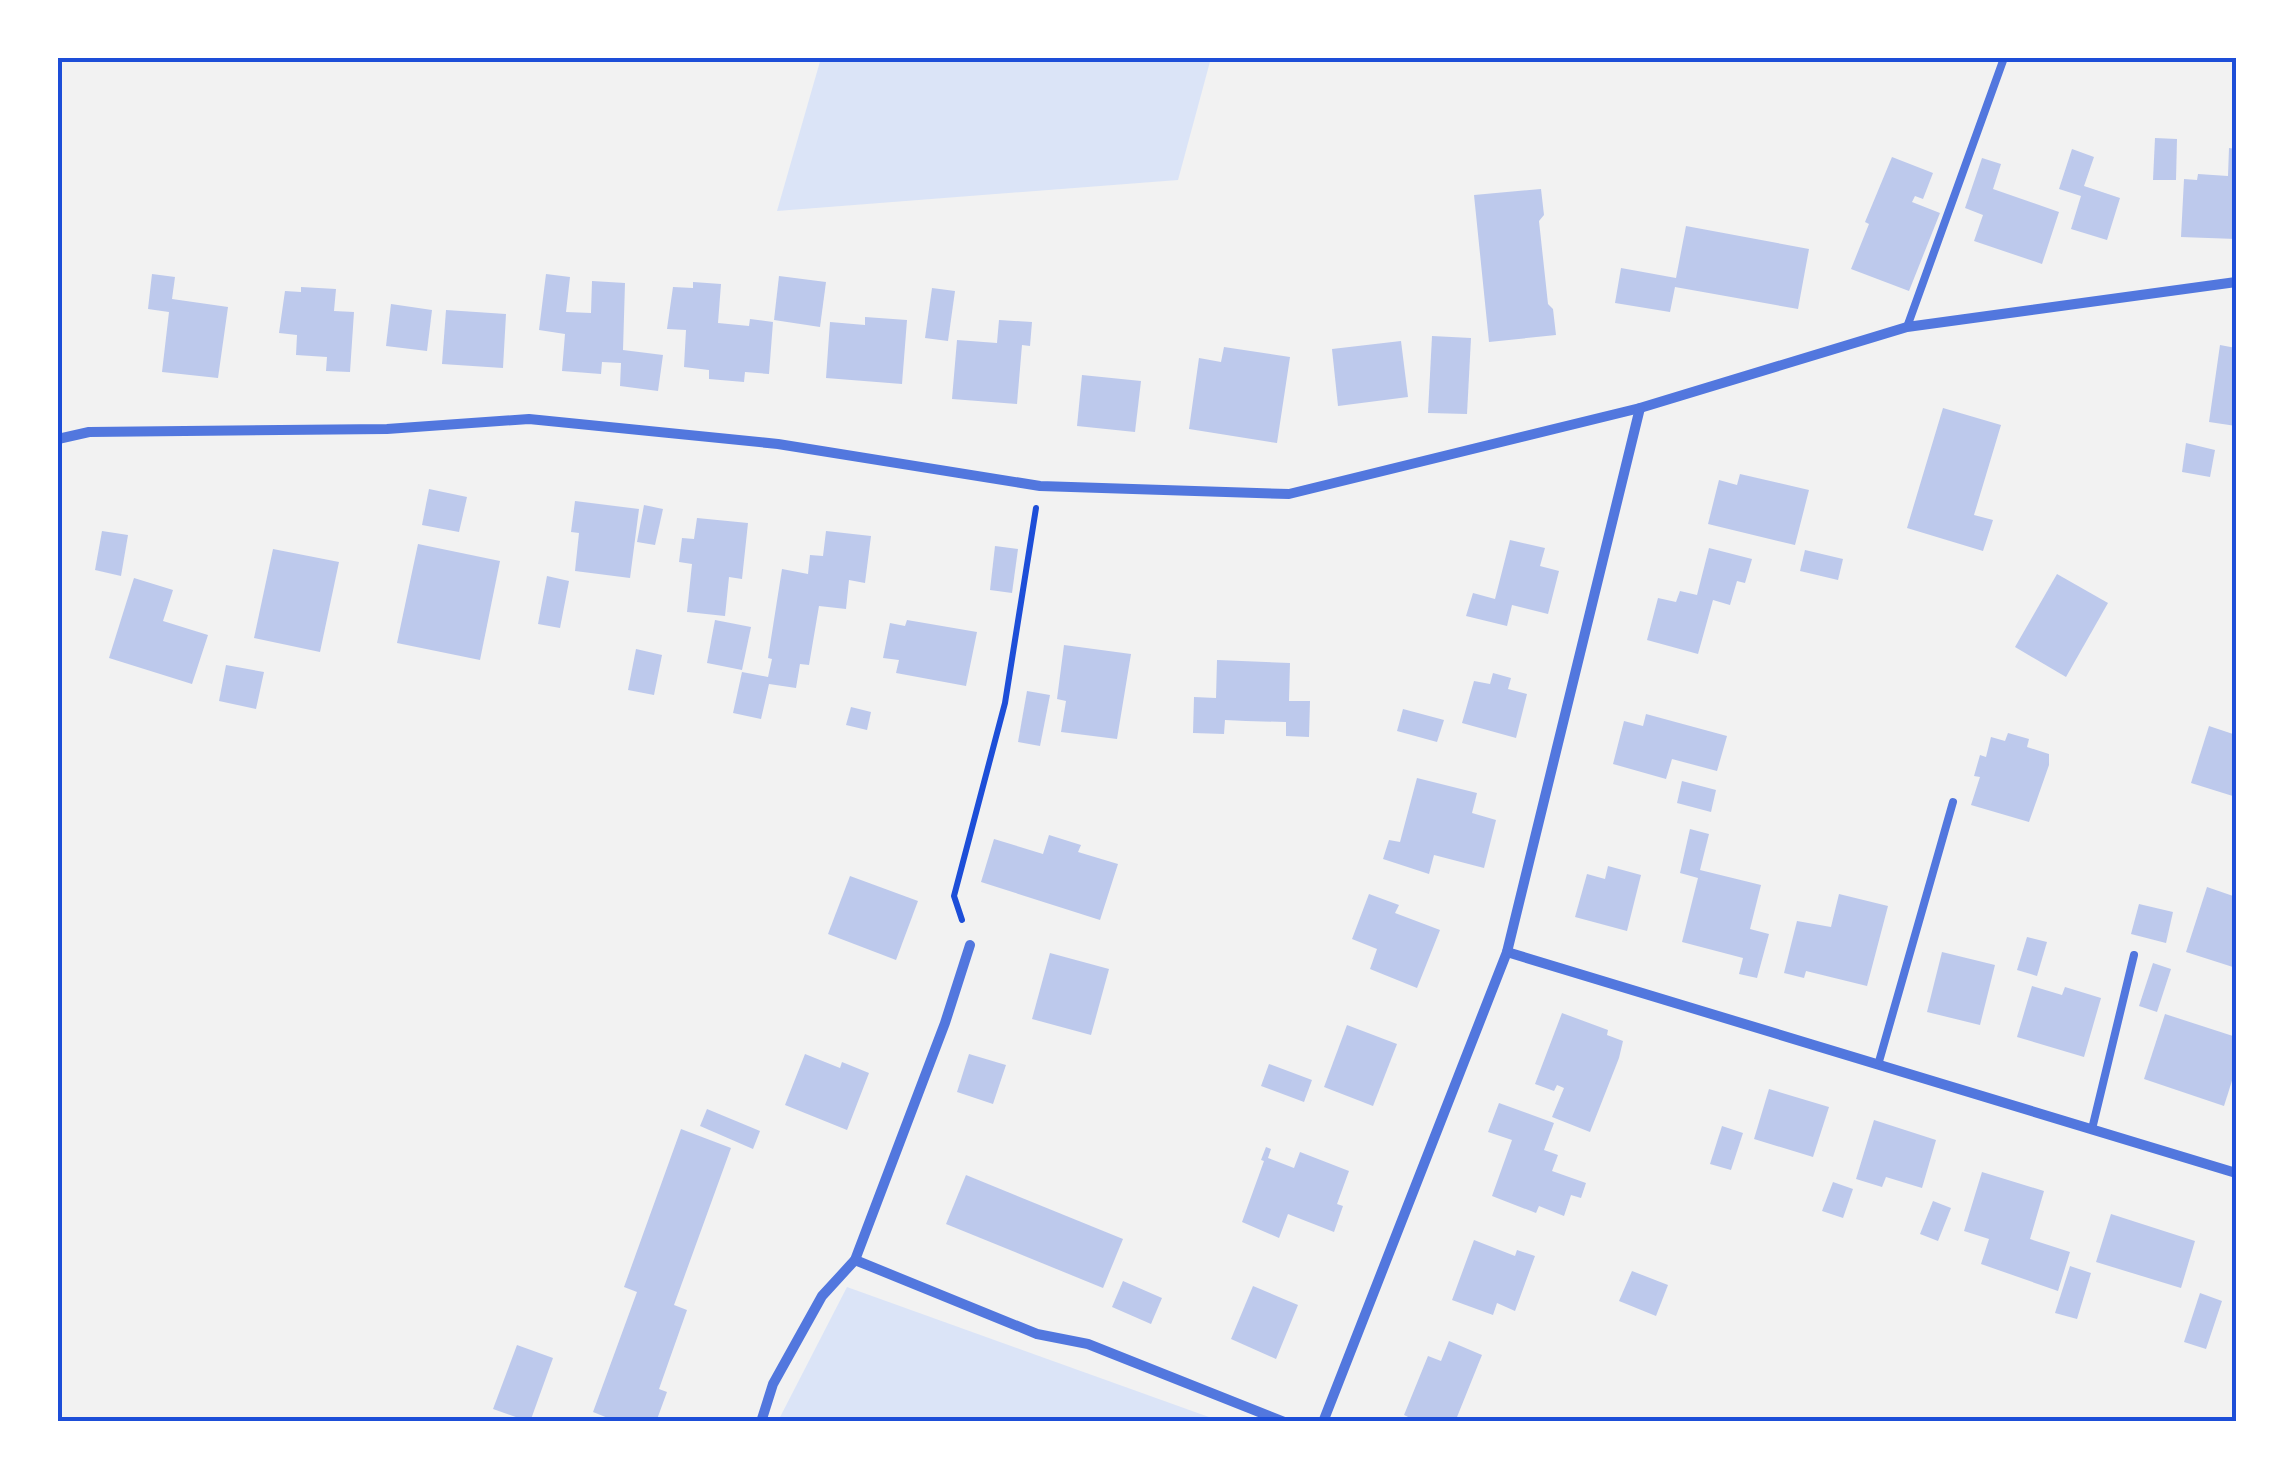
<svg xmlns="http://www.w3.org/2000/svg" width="2294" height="1479" font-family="'Work Sans',sans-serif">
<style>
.green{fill:#dbe4f7}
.building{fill:#bdc9ec}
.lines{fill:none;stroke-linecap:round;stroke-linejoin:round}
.path{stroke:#1d4ed8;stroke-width:6}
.service{stroke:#5277de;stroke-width:8}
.minor{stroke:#5277de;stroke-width:10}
.neatline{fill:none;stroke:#1d4ed8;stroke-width:4}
</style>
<rect width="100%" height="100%" fill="#f2f2f2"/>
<g class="green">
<polygon points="821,58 1211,58 1178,180 777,211"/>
<polygon points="847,1287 1220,1421 778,1421"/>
</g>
<g class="building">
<polygon points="2155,138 2177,139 2176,180 2153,180"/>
<polygon points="2229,148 2236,149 2236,239 2181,237 2184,179 2197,180 2198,174 2228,176"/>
<polygon points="2072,149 2094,157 2084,186 2120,198 2107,240 2071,229 2081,196 2059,189"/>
<polygon points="1892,157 1933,173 1923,199 1915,196 1912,202 1940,213 1909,291 1851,269 1869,224 1865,222"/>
<polygon points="1982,158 2001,164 1993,189 2059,212 2042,264 1974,241 1983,215 1965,208"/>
<polygon points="1541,189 1544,215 1539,221 1548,304 1553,309 1556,335 1489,342 1474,195"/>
<polygon points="1686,226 1809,249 1798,309 1675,287 1670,312 1615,303 1621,268 1676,278"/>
<polygon points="152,274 175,277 172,299 228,307 218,378 162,372 169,312 148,309"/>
<polygon points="546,274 570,277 566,312 591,313 592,281 625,283 623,350 663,355 658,391 620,386 621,363 602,362 601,374 562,371 565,334 539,330"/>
<polygon points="779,276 826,282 820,327 774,320"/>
<polygon points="693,282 721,284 718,323 749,326 750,319 773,322 769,374 745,372 744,382 709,379 709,370 684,367 686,330 667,329 673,287 693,288"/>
<polygon points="301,287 336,289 334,311 354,312 350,372 326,371 327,357 296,355 297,335 279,333 285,291 301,292"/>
<polygon points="932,288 955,291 948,341 925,338"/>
<polygon points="391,304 432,310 427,351 386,346"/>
<polygon points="446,310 506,314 503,368 442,364"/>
<polygon points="865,317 907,320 902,384 826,378 830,322 865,325"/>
<polygon points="999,320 1032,322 1030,346 1022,345 1017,404 952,399 957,340 997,343"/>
<polygon points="1432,336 1471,338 1467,414 1428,413"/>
<polygon points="1401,341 1408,397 1338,406 1332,349"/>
<polygon points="2220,345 2236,348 2236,426 2209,422"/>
<polygon points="1224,347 1290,357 1277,443 1189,429 1199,358 1221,362"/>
<polygon points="1082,375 1141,381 1135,432 1077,426"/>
<polygon points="1943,408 2001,425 1974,515 1993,520 1983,551 1907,528"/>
<polygon points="2186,443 2215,450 2210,477 2182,472"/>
<polygon points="1740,474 1809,490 1795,545 1708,524 1719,480 1737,485"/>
<polygon points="429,489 467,497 459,532 422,525"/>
<polygon points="575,501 639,509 630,578 575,571 579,533 571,532"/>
<polygon points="644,505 663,509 655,545 637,542"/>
<polygon points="697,518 748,523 742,579 729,577 725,616 687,612 692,564 679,562 682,538 694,539"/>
<polygon points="102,531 128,535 121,576 95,570"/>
<polygon points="826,531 871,536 865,583 849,580 846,609 819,606 809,665 800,664 796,688 769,684 761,719 733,713 742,672 768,677 772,659 768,658 782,569 808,574 810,555 823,556"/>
<polygon points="1510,540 1545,548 1540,566 1559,571 1548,614 1512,605 1507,626 1466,616 1473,593 1495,599"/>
<polygon points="418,544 500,561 480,660 397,643"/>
<polygon points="995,546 1018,549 1012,593 990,590"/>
<polygon points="1709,548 1752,559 1745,583 1737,581 1730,605 1713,600 1698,654 1647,640 1658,598 1676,602 1680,591 1697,595"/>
<polygon points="273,549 339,562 320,652 254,638"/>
<polygon points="1805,550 1843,559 1838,580 1800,571"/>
<polygon points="2057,574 2108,603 2066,677 2015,647"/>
<polygon points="547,576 569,581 560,628 538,624"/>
<polygon points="134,578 173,590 163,621 208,635 192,684 109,658"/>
<polygon points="715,620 751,627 742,670 707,663"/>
<polygon points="907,620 977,632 966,686 896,673 899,660 883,658 890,623 905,626"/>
<polygon points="1064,645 1131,654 1117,739 1061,732 1066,701 1057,699"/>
<polygon points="636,649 662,655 654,695 628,690"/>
<polygon points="1217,660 1290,663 1289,701 1310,701 1309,737 1286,736 1286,722 1246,721 1225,720 1224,734 1193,733 1194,697 1216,698"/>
<polygon points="226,665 264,672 256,709 219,701"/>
<polygon points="1493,673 1511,678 1508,689 1527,694 1516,738 1462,723 1474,681 1490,684"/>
<polygon points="1027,691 1050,695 1040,746 1018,742"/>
<polygon points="851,707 871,712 867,730 846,725"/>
<polygon points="1403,709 1444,720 1437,742 1397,731"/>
<polygon points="1646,714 1727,736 1717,771 1672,759 1666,779 1613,764 1624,721 1643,726"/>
<polygon points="2209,726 2236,735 2236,797 2191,783"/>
<polygon points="2008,733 2029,739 2027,747 2049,754 2049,765 2029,822 1971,805 1980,777 1974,776 1980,755 1986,757 1991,737 2005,741"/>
<polygon points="1417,778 1477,793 1472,813 1496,820 1484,868 1434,855 1429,874 1383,859 1389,840 1400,842"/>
<polygon points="1682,781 1716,790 1711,812 1677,803"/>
<polygon points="1690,829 1709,834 1700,870 1761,885 1750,929 1769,934 1757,978 1739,974 1743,958 1682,942 1698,878 1680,873"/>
<polygon points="1049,835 1081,845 1078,852 1118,864 1100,920 981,882 994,839 1043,854"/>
<polygon points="1608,866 1641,875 1627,931 1575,917 1587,874 1605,879"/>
<polygon points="850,876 918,901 896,960 828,934"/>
<polygon points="2207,887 2236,897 2236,968 2186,952"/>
<polygon points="1369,894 1399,905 1395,913 1440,930 1417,988 1370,969 1377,949 1352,939"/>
<polygon points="1839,894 1888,906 1867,986 1806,971 1804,978 1784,973 1797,921 1831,927"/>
<polygon points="2139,904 2173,912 2166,943 2131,934"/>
<polygon points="2027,937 2047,942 2037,976 2017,970"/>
<polygon points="1942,952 1995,965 1980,1025 1927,1012"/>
<polygon points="1050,953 1109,969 1091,1035 1032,1019"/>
<polygon points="2153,963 2171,969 2157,1012 2139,1006"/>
<polygon points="2032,986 2062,995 2065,987 2101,998 2084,1057 2017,1037"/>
<polygon points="1562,1013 1608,1030 1607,1035 1623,1041 1619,1058 1590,1132 1552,1117 1564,1088 1557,1085 1554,1091 1535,1084"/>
<polygon points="2165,1014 2236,1037 2236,1068 2224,1106 2144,1079"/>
<polygon points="1347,1025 1397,1044 1373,1106 1324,1087"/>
<polygon points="805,1054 840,1068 842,1062 869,1073 847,1130 785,1105"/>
<polygon points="969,1054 1006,1065 993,1104 957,1092"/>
<polygon points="1269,1064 1312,1080 1304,1102 1261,1086"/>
<polygon points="1769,1089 1829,1107 1813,1157 1754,1139"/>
<polygon points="1499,1103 1554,1123 1544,1150 1558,1155 1552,1171 1586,1183 1581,1198 1571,1195 1564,1216 1539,1206 1536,1213 1492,1196 1512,1140 1488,1132"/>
<polygon points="707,1109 760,1131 753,1149 700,1126"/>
<polygon points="1874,1120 1936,1140 1922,1188 1886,1177 1882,1187 1856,1179"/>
<polygon points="1722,1126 1743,1133 1731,1170 1710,1164"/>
<polygon points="681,1129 731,1148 674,1305 687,1310 659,1389 667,1392 656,1422 618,1422 593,1412 637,1292 624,1287"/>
<polygon points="1266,1147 1271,1149 1268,1158 1294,1168 1300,1152 1349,1171 1337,1204 1343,1206 1334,1232 1288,1214 1279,1238 1242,1222 1264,1161 1261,1160"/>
<polygon points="1982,1172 2044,1191 2030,1239 2070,1252 2058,1291 1981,1264 1989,1239 1964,1231"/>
<polygon points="966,1175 1123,1239 1103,1288 946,1224"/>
<polygon points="1833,1182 1853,1189 1843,1218 1822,1211"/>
<polygon points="1933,1201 1951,1208 1938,1241 1920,1234"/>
<polygon points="2111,1214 2195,1241 2181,1288 2096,1262"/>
<polygon points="1474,1240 1515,1256 1517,1250 1535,1256 1515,1311 1497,1303 1493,1315 1452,1300"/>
<polygon points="2070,1266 2091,1273 2077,1319 2055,1313"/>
<polygon points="1632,1271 1668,1285 1656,1316 1619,1301"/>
<polygon points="1123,1281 1162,1298 1151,1324 1112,1307"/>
<polygon points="1253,1286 1298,1305 1276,1359 1231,1339"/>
<polygon points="2200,1293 2222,1301 2206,1349 2184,1342"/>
<polygon points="1449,1341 1482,1355 1455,1422 1419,1422 1404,1415 1428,1356 1441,1361"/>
<polygon points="517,1345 553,1358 530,1422 493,1409"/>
</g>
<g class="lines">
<polyline class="path" points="962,920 954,896 1005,703 1036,508"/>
<g class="service">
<polyline points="1907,327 2004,58"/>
<polyline points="1878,1065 1953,802"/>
<polyline points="2092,1129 2134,955"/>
</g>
<g class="minor">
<polyline points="58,439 89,432 387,429 529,419 778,444 1040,486 1289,494 1640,408 1907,327 2236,282"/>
<polyline points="1507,952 2236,1173"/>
<polyline points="855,1260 1037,1334 1088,1344 1284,1422"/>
<polyline points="761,1422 773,1384 822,1296 855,1260 945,1023 970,945"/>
<polyline points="1323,1422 1507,952 1640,408"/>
</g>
</g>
<rect width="2294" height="1479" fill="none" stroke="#ffffff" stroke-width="120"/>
<rect x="60" y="60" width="2174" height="1359" class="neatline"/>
</svg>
